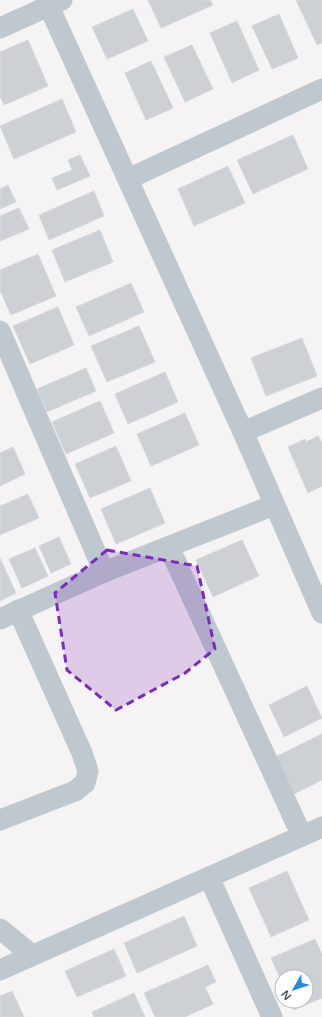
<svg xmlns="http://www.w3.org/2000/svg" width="322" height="1017" font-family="'Varela Round',sans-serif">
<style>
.building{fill:#cdd0d4;stroke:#d7dadd}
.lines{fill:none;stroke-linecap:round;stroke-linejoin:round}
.street{stroke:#bfc8ce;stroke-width:21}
.marked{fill:#7b2cbf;fill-opacity:0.2;stroke:#7b2cbf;stroke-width:3;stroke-dasharray:8 5;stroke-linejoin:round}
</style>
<rect width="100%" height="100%" fill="#f5f3f3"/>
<g class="building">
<polygon points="148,0 210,0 213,5 161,28"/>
<polygon points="296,0 322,0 322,43 317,45"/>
<polygon points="133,9 148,41 107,59 92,27"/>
<polygon points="279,14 298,58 272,69 252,26"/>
<polygon points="237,21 259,70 232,83 210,33"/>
<polygon points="28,40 48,86 4,105 0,96 0,52"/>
<polygon points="192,45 213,89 185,102 164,57"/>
<polygon points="151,61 173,108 146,120 125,73"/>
<polygon points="62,99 76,132 14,159 0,126"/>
<polygon points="293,135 308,169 253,194 237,160"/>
<polygon points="80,155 90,176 57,190 52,178 72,170 68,160"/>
<polygon points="228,166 245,203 194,226 178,189"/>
<polygon points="8,185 16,202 0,209 0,189"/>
<polygon points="94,191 104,216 49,240 39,215"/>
<polygon points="19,208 29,229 0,241 0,216"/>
<polygon points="100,230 113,262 65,282 52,250"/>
<polygon points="38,254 56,296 11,315 0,290 0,270"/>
<polygon points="131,283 144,312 89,336 76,307"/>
<polygon points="58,307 74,345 30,364 13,326"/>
<polygon points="139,326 155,362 107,382 91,346"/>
<polygon points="302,338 317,376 266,396 251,358"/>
<polygon points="86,368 96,391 47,412 37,389"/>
<polygon points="165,372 178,402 128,424 115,394"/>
<polygon points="100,401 114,433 66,454 52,422"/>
<polygon points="185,413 199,445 151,466 137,434"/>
<polygon points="318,436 322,443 322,486 308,493 288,447 305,439 306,442"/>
<polygon points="116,446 131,481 90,498 75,464"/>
<polygon points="13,447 25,474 0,486 0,453"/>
<polygon points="150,488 165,523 116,544 101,509"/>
<polygon points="28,494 39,518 0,535 0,506"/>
<polygon points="59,537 71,564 51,573 39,546"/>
<polygon points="242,540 259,576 213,597 196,560"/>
<polygon points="35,548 48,576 22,588 9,559"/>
<polygon points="0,558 16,593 0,601"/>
<polygon points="307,686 322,718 284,737 269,705"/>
<polygon points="322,734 322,780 288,797 269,760"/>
<polygon points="287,871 309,920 271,937 249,888"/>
<polygon points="184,916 197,946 137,973 124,943"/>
<polygon points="315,939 322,954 322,998 294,1010 290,1001 306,1001 306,977 282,977 282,982 271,958"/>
<polygon points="114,949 126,976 77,997 65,971"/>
<polygon points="208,965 216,982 205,987 213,1004 185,1017 155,1017 144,993"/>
<polygon points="12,991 24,1017 0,1017 0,996"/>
<polygon points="134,993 145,1017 94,1017 92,1012"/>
</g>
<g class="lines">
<g class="street">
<polyline points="46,0 243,432 322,613"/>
<polyline points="0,28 62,0"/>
<polyline points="128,179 322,89"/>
<polyline points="0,331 104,572"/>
<polyline points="243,432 322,398"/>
<polyline points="169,547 302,836"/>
<polyline points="0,619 104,572 274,505"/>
<polyline points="0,820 75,791 85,783 88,771 82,753 18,610"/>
<polyline points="209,877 272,1017"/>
<polyline points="0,929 32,955"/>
<polyline points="0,970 322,827"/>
</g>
</g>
<path class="marked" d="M107 550 197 566 215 649 185 673 116 710 67 670 55 593Z"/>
<g transform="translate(294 989) rotate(231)"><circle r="19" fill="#ffffff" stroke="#b7bcbf"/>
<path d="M0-3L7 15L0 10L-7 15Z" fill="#258bdc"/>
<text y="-6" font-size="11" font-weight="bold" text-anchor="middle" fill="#4b585f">N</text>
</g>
</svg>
